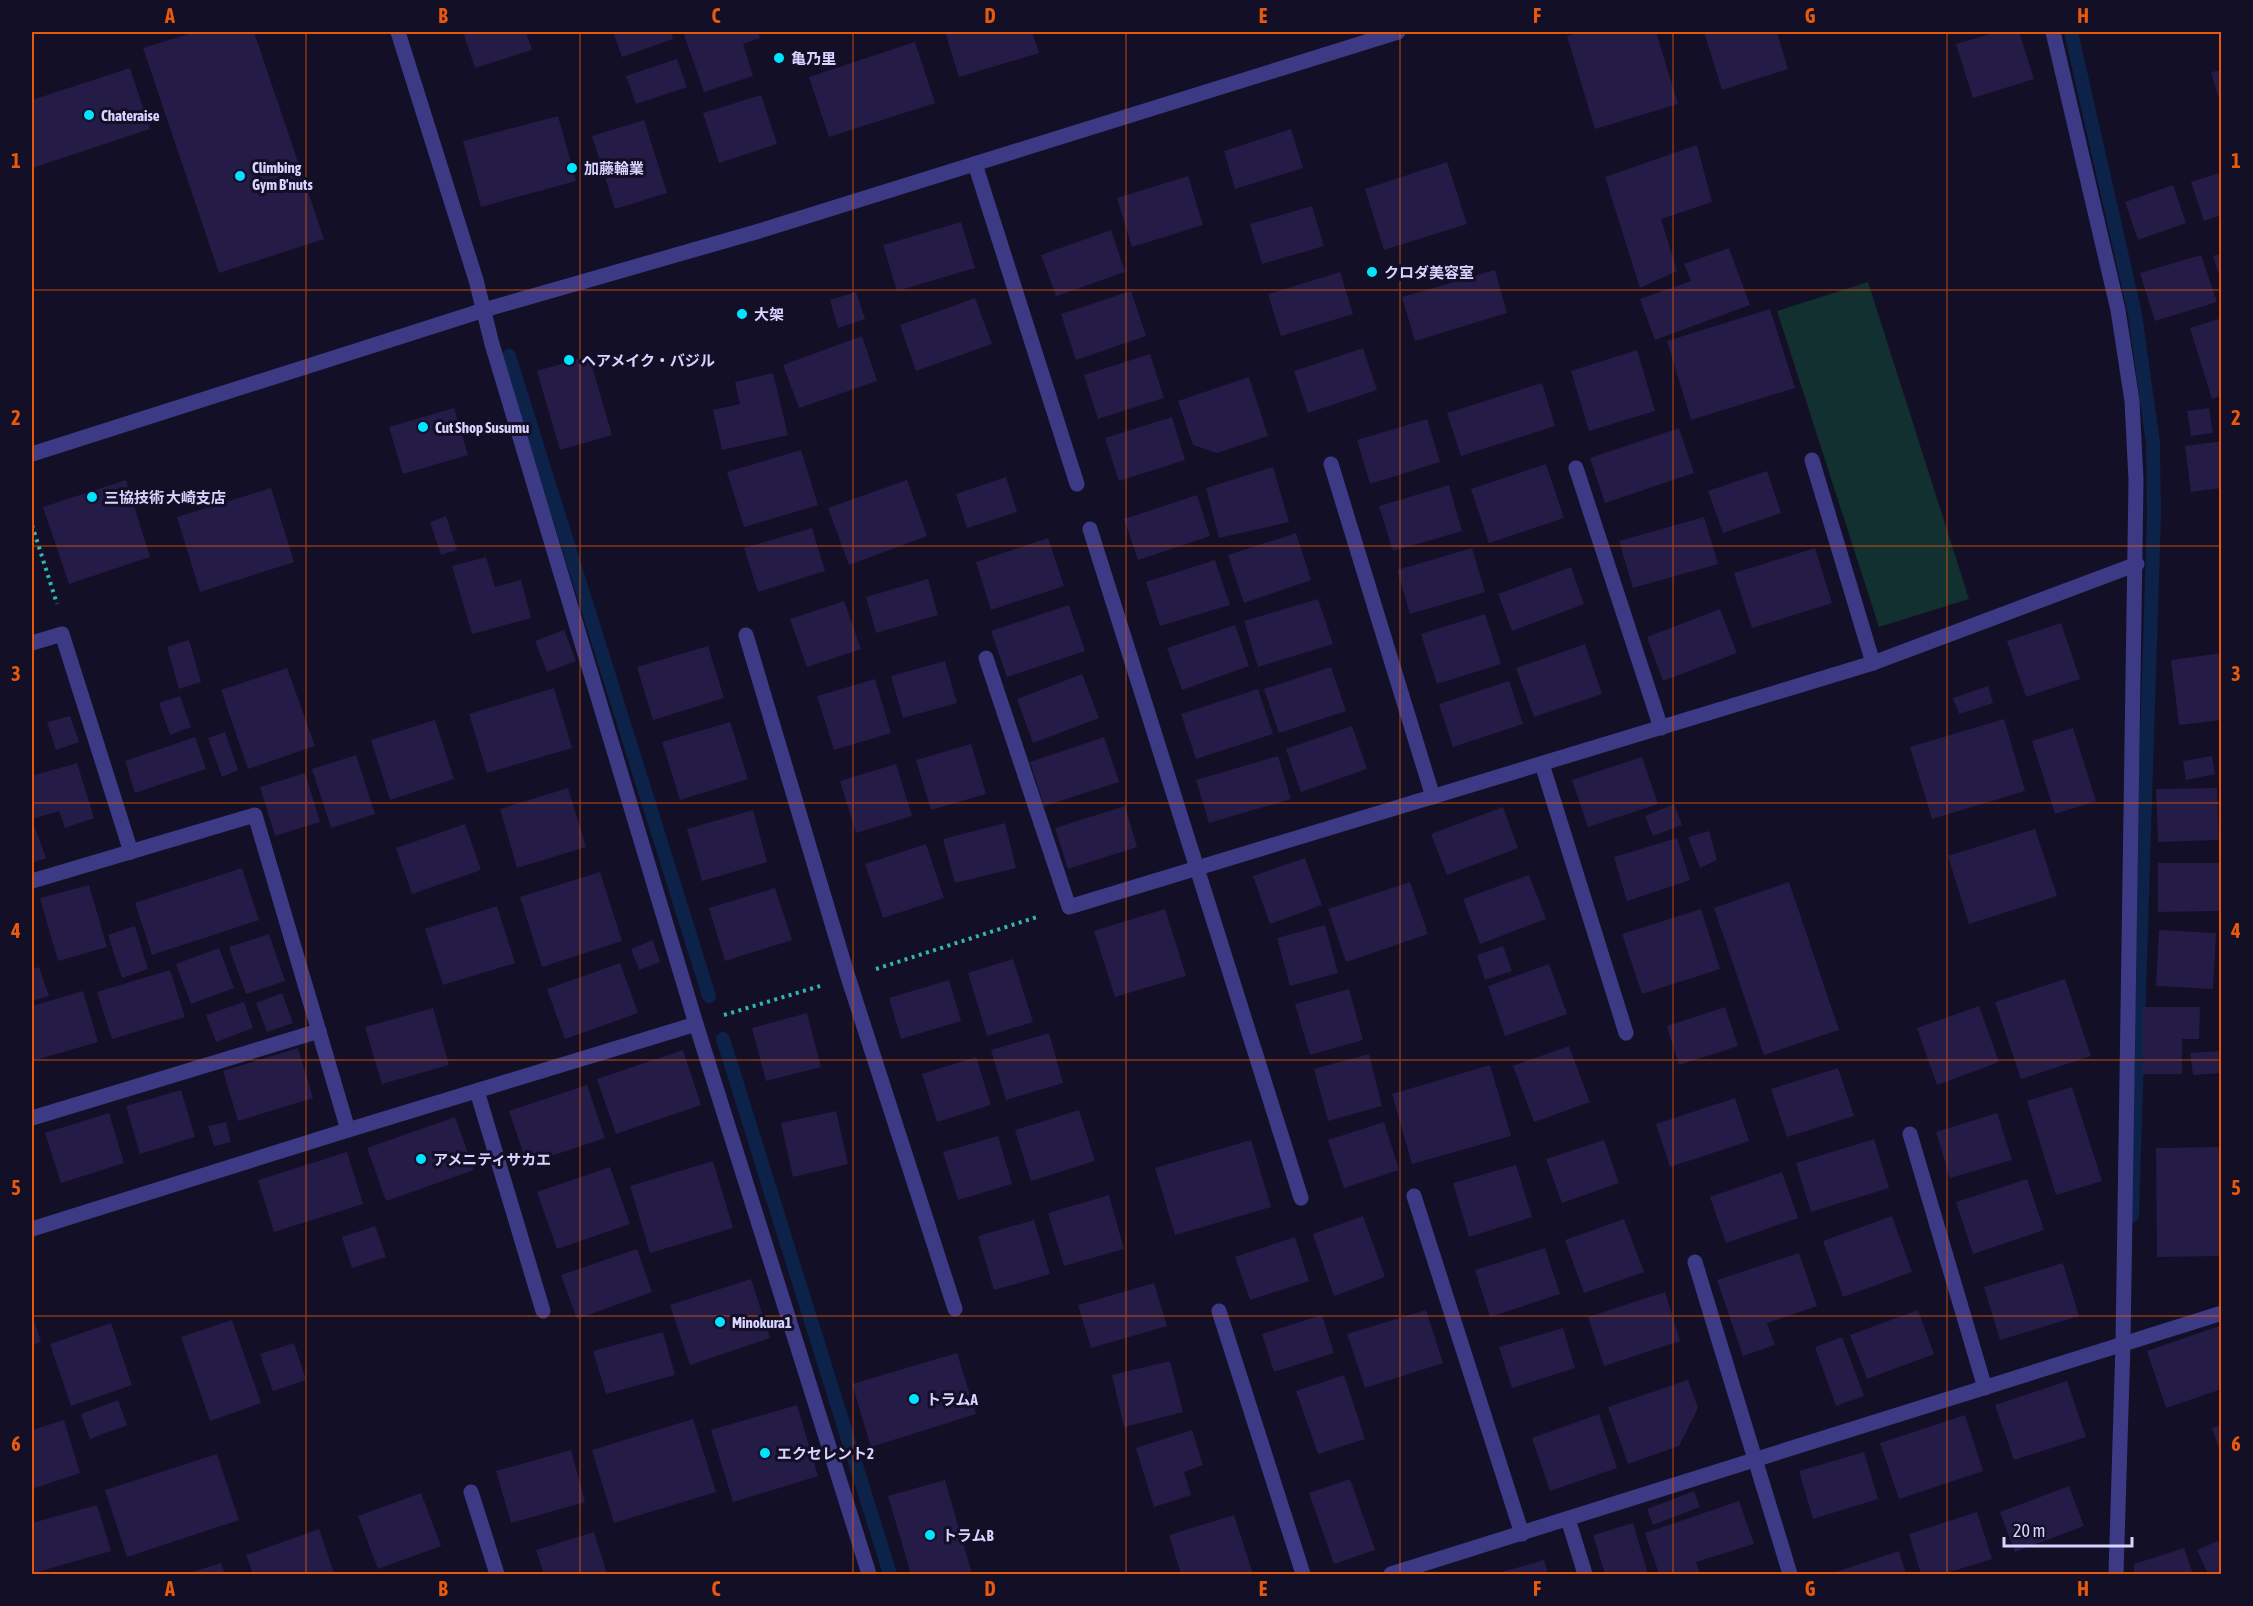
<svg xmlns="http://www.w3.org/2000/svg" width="2253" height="1606" font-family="'Asap Condensed','Noto Sans JP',sans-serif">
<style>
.green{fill:#12302f}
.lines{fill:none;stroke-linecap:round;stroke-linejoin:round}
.stream{stroke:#0c2248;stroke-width:14}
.building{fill:#241b47}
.path{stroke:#2fb8b0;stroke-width:4;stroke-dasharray:3 4.5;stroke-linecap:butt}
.minor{stroke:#3d3a85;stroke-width:15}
.grid{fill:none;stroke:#e8590c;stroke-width:1.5;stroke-opacity:0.55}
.poi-dot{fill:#00e5ff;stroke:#130f26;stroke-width:2}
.labels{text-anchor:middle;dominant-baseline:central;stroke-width:6;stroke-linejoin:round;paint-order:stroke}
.poi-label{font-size:15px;font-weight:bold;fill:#d9d4ff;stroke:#130f26;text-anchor:start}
.neatline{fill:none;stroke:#e8590c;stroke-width:2}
.grid-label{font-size:20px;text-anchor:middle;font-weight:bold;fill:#e8590c}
</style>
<rect width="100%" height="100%" fill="#130f26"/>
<polygon class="green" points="1868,282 1969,599 1879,627 1777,311"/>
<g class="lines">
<g class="stream">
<polyline points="2071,32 2135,314 2153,444 2154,515 2132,1215"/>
<polyline points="509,356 709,996"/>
<polyline points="723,1039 890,1574"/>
</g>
</g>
<g class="building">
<polygon points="195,32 254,32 324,239 219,273 143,48"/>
<polygon points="463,32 526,32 532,50 475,68"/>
<polygon points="613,32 671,32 673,39 622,57"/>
<polygon points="683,32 758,32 760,38 743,44 753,76 704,92"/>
<polygon points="945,32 1032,32 1039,53 959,77"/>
<polygon points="1582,32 1656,32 1678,104 1595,129 1567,36"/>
<polygon points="1704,32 1777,32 1788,69 1722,90"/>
<polygon points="1997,32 2019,32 2034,79 1973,98 1956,44"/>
<polygon points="915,42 935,103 829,137 809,77"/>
<polygon points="677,59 687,87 636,104 626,76"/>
<polygon points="130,68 150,129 32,168 32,100"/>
<polygon points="2222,70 2222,106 2221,106 2211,72"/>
<polygon points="761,95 777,144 719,163 703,113"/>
<polygon points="558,116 576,181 481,207 463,141"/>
<polygon points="644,120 667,193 615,209 592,136"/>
<polygon points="1291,129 1303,168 1235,189 1224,151"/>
<polygon points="1697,145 1712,202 1661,219 1677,271 1640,288 1605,177"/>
<polygon points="1447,162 1467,224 1384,250 1365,189"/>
<polygon points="2222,172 2222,215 2204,221 2191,182"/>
<polygon points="1188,176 1203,225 1132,247 1117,198"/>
<polygon points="2173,185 2186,223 2138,240 2125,202"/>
<polygon points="1312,206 1324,246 1262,264 1250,224"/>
<polygon points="961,222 975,268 897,291 883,245"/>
<polygon points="1111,230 1125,272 1056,296 1041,255"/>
<polygon points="1729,248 1750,305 1655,340 1640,299 1691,281 1684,264"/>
<polygon points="2222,253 2222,282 2221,282 2213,256"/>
<polygon points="2201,255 2217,302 2155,321 2140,273"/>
<polygon points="1495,270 1507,313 1415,341 1402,297"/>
<polygon points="1340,272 1353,314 1281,336 1268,294"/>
<polygon points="1131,291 1146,336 1076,360 1061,314"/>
<polygon points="856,292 865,319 838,328 830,300"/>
<polygon points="975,298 992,344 916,371 900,325"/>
<polygon points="1770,309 1795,388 1691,420 1667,341"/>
<polygon points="2222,318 2222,395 2212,399 2190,328"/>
<polygon points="862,336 877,381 799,408 783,365"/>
<polygon points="1363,348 1377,390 1308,413 1294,371"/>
<polygon points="1637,350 1655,411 1589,431 1571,371"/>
<polygon points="1150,354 1164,398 1098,419 1084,375"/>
<polygon points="589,356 612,435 560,450 537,371"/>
<polygon points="773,373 788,435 722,450 713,410 740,404 735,382"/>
<polygon points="1249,377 1268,436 1217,453 1193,445 1178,401"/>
<polygon points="1542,383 1555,426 1461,456 1447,413"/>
<polygon points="454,408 468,455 403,474 389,427"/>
<polygon points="2209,408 2213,433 2191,436 2187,411"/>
<polygon points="1172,417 1185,460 1119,481 1105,438"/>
<polygon points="1427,419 1440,462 1370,484 1357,440"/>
<polygon points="1679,428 1694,473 1605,503 1590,458"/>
<polygon points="2222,441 2222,488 2191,492 2185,446"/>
<polygon points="801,450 818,505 744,527 727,472"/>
<polygon points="1546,464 1564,518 1489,543 1471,489"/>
<polygon points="1273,467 1289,522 1219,538 1206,488"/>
<polygon points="1767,471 1781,513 1723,533 1708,491"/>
<polygon points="1006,477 1017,512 967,528 956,494"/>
<polygon points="126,480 150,557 69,584 43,507"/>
<polygon points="907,480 927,536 849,565 828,508"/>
<polygon points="1449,485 1462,531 1393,551 1379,506"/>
<polygon points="271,488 294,562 200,592 177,517"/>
<polygon points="1197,495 1210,536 1138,560 1124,519"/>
<polygon points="446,516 457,550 441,555 430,522"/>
<polygon points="1704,517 1718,564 1633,588 1619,541"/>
<polygon points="812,528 825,571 758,592 744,548"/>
<polygon points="1296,533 1311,580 1244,603 1228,555"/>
<polygon points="1048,538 1064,586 991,610 976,562"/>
<polygon points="1472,548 1485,592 1410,614 1397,570"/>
<polygon points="1815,548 1832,603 1752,628 1734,573"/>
<polygon points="486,557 495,587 521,580 531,618 472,634 452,566"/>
<polygon points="1215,560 1230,605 1160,626 1146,582"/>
<polygon points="1571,567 1584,604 1512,631 1498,594"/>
<polygon points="928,579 938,615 876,633 866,597"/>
<polygon points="1318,599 1333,644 1258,667 1244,621"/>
<polygon points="844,601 861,649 807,667 790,619"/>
<polygon points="1069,605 1085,651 1007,677 991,631"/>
<polygon points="1720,609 1737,653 1663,681 1647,637"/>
<polygon points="1485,614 1501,664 1437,684 1421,634"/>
<polygon points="2061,623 2080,679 2026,697 2007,641"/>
<polygon points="1235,625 1249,666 1182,690 1167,648"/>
<polygon points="564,630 576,661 547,672 535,641"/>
<polygon points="189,640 201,682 179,689 167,647"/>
<polygon points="1585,644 1602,694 1534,717 1516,668"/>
<polygon points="708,646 724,698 653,720 637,667"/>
<polygon points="2222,653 2222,720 2179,725 2171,660"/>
<polygon points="945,661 957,703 903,718 891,676"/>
<polygon points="1331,667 1346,711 1279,733 1264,689"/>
<polygon points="287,668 315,746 248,769 221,690"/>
<polygon points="1082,674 1099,718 1033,743 1017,699"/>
<polygon points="875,679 891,733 834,750 817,696"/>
<polygon points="1509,681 1523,724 1453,747 1439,704"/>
<polygon points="1988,686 1993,703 1959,714 1953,698"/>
<polygon points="554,688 572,748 487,773 469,714"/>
<polygon points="1258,689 1273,734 1196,759 1181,714"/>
<polygon points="180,696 191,727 170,735 159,703"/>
<polygon points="70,716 79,742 56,750 47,722"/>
<polygon points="2004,719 2025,791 1932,819 1910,747"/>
<polygon points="435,720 454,779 390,800 371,740"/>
<polygon points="730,722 748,779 680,800 662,742"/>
<polygon points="1352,726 1367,769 1301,792 1286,749"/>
<polygon points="2073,728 2096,801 2055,814 2032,741"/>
<polygon points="225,732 238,770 222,777 208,738"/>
<polygon points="195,737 206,769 135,793 125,761"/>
<polygon points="1104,737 1119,782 1044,806 1030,762"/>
<polygon points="971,744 986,794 931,810 916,760"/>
<polygon points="356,755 375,814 331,828 312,769"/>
<polygon points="1278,756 1291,799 1209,823 1196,780"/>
<polygon points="2212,756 2215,774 2186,780 2183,761"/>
<polygon points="1642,757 1658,804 1588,827 1572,780"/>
<polygon points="77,763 94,818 65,828 59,811 32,819 32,776"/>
<polygon points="896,764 912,816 856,833 840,781"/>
<polygon points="305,773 320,822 275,836 260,787"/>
<polygon points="568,788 586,847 517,868 500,809"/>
<polygon points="2217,788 2219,840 2158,842 2156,789"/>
<polygon points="1674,804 1682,825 1653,836 1645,816"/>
<polygon points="1125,806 1137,847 1068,869 1055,828"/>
<polygon points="1503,807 1518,848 1447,875 1431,834"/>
<polygon points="753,810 767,862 702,881 687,829"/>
<polygon points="1005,823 1016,868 955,883 943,839"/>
<polygon points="465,824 481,870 412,894 396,848"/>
<polygon points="34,825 46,858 32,863 32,826"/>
<polygon points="2035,829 2057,896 1969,924 1948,856"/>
<polygon points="1709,831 1717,860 1700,868 1688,837"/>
<polygon points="1677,838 1690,880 1627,901 1614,857"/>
<polygon points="926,844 944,898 883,918 865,864"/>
<polygon points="1305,858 1322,905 1270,924 1253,876"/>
<polygon points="2158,863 2221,863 2220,911 2158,912"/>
<polygon points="242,868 259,920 152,955 135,903"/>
<polygon points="600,872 622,941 542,967 520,897"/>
<polygon points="1529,875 1546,919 1480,944 1463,899"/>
<polygon points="1410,882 1428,934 1346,962 1328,909"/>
<polygon points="1789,882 1839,1030 1764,1055 1714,908"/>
<polygon points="89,885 107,947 58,961 40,898"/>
<polygon points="775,888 792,940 725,961 709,908"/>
<polygon points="497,906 515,963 443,985 425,929"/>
<polygon points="1165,909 1186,976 1115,997 1094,931"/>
<polygon points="1701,909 1720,969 1642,994 1622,934"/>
<polygon points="1325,925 1338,973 1290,986 1277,938"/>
<polygon points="135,926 148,969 122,978 108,935"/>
<polygon points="2159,930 2216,933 2213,989 2156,986"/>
<polygon points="269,934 285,981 246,994 229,947"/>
<polygon points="653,940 660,962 639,970 631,949"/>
<polygon points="1503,946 1512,971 1485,980 1477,955"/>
<polygon points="219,948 234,988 191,1004 176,964"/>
<polygon points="1013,959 1033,1022 987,1036 968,973"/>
<polygon points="620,963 638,1013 565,1039 547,989"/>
<polygon points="1549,964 1567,1014 1505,1036 1488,986"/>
<polygon points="39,967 49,996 32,1001 32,969"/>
<polygon points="170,970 185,1017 112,1039 97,992"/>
<polygon points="2065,979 2091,1056 2021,1079 1995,1002"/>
<polygon points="949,980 961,1021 901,1039 889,998"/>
<polygon points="1349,989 1363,1040 1310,1055 1295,1004"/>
<polygon points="83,991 98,1042 32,1061 32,1006"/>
<polygon points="282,993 293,1023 267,1032 256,1003"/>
<polygon points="244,1002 253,1028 216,1042 206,1015"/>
<polygon points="1979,1006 1999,1062 1937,1085 1917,1028"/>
<polygon points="1725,1007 1738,1046 1679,1065 1667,1026"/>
<polygon points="2143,1007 2200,1007 2199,1039 2182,1039 2182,1074 2143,1074"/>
<polygon points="433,1008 449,1065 382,1084 365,1027"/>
<polygon points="807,1013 821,1067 766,1081 752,1028"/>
<polygon points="1049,1033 1063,1083 1006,1100 991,1050"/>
<polygon points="1569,1046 1590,1102 1534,1122 1513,1066"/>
<polygon points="298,1048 313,1098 238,1121 223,1071"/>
<polygon points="683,1050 701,1105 616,1134 597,1079"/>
<polygon points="2222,1051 2222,1073 2193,1075 2190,1053"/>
<polygon points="1369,1054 1382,1106 1328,1121 1314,1069"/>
<polygon points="976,1057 991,1105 937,1122 922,1074"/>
<polygon points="1490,1065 1511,1136 1412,1164 1392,1094"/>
<polygon points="1838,1068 1854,1116 1787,1137 1771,1089"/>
<polygon points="587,1085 605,1138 527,1164 509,1111"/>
<polygon points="2072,1087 2102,1181 2056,1195 2027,1101"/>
<polygon points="181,1090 195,1137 140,1154 126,1106"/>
<polygon points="1735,1098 1749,1141 1670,1167 1656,1124"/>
<polygon points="1079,1110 1095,1161 1031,1181 1015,1130"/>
<polygon points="836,1111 848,1164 793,1177 781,1123"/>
<polygon points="109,1113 124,1163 61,1183 45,1133"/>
<polygon points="1997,1113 2012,1160 1950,1178 1936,1132"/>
<polygon points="455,1117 474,1170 386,1201 367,1148"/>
<polygon points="226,1122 231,1142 214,1146 208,1126"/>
<polygon points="1384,1122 1399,1170 1344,1188 1328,1140"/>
<polygon points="998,1136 1012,1184 958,1200 943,1152"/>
<polygon points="1874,1139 1889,1188 1811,1212 1796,1163"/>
<polygon points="1251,1140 1271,1207 1175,1235 1155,1168"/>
<polygon points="1604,1140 1619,1183 1562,1203 1546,1159"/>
<polygon points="2222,1147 2222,1256 2157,1257 2156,1148"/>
<polygon points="347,1152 363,1204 274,1232 258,1180"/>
<polygon points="713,1161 733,1228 650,1253 630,1186"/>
<polygon points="1516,1165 1532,1217 1469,1237 1453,1183"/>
<polygon points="610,1167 630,1224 557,1249 537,1192"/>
<polygon points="1782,1172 1798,1218 1726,1243 1710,1197"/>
<polygon points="2027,1179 2044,1230 1973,1254 1956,1202"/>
<polygon points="1109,1195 1124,1249 1064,1266 1048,1213"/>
<polygon points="1363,1216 1385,1277 1334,1296 1313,1234"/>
<polygon points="1892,1216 1912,1272 1843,1297 1823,1241"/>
<polygon points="1624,1219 1644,1272 1584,1293 1565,1240"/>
<polygon points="1034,1220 1050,1274 994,1290 978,1236"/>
<polygon points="375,1226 386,1257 352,1268 342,1237"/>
<polygon points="1295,1237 1309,1281 1250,1300 1235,1257"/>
<polygon points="1545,1248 1560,1294 1490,1317 1475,1270"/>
<polygon points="637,1249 652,1292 577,1319 561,1275"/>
<polygon points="1799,1253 1817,1306 1767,1323 1775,1345 1743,1356 1717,1280"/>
<polygon points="2063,1263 2079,1316 2000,1340 1984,1287"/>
<polygon points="751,1279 770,1338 690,1365 670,1305"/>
<polygon points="1154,1283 1167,1326 1091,1348 1078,1305"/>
<polygon points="1665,1292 1680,1341 1604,1366 1588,1317"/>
<polygon points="1426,1310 1443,1363 1365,1388 1347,1334"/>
<polygon points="1918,1310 1934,1354 1867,1379 1850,1335"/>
<polygon points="32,1314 41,1342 32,1345"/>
<polygon points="1322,1315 1334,1353 1274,1372 1262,1334"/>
<polygon points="232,1320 261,1403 210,1421 181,1337"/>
<polygon points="111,1323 132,1385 71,1406 50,1344"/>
<polygon points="2222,1325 2222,1389 2166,1408 2147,1351"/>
<polygon points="1563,1328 1575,1368 1512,1388 1499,1347"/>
<polygon points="663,1332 675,1375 606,1394 593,1351"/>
<polygon points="1842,1337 1864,1396 1836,1406 1815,1347"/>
<polygon points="294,1343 306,1380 273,1391 260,1354"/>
<polygon points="957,1353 976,1414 871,1447 852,1384"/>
<polygon points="1170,1361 1183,1412 1124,1427 1112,1375"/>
<polygon points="1344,1375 1365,1439 1318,1454 1296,1391"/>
<polygon points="1688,1380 1698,1408 1679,1446 1628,1464 1608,1407"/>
<polygon points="2067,1381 2086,1437 2014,1460 1995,1405"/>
<polygon points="118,1400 127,1425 90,1439 81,1414"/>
<polygon points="797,1405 818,1476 733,1502 711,1430"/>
<polygon points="1599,1414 1617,1468 1550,1491 1532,1438"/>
<polygon points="1965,1415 1983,1471 1899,1499 1880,1443"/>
<polygon points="693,1419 716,1492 614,1523 592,1450"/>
<polygon points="64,1420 80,1473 32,1489 32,1430"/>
<polygon points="2222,1425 2222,1454 2221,1454 2212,1428"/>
<polygon points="1192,1430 1203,1465 1184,1472 1191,1495 1154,1507 1136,1448"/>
<polygon points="571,1450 585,1502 511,1523 496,1471"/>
<polygon points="1864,1452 1878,1499 1813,1519 1799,1471"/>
<polygon points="217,1454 239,1520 127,1557 105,1490"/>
<polygon points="1350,1479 1375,1550 1334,1564 1309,1493"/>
<polygon points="945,1480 972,1574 911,1574 888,1496"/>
<polygon points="2069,1486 2084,1526 2015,1552 2000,1512"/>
<polygon points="1694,1491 1700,1507 1653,1525 1647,1509"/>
<polygon points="421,1493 441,1546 378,1569 358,1516"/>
<polygon points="1739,1501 1754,1544 1696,1562 1700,1574 1659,1574 1645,1533"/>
<polygon points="97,1505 111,1551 34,1573 32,1565 32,1523"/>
<polygon points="1977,1512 1992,1559 1943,1574 1921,1574 1909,1534"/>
<polygon points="1234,1515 1253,1574 1181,1574 1169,1535"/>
<polygon points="1633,1523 1648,1574 1605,1574 1593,1535"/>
<polygon points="319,1529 334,1573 253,1574 246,1555"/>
<polygon points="594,1532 607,1574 544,1574 536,1550"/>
<polygon points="2222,1539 2222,1574 2208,1574 2197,1550"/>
<polygon points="2184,1548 2193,1574 2134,1574 2134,1564"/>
<polygon points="1899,1551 1906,1574 1830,1574"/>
<polygon points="1544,1560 1548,1574 1495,1574"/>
<polygon points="221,1563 225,1574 187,1574"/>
</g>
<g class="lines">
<g class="path">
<polyline points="32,525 57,604"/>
<polyline points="876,969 1040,916"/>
<polyline points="724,1015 820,986"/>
</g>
<g class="minor">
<polyline points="398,32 476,280 492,344 696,1024 869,1574"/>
<polyline points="2053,32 2118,310 2132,401 2136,480 2123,1344 2116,1574"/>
<polyline points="975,164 1077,484"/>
<polyline points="32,454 484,310 756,232 1398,32"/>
<polyline points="1812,460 1873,663"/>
<polyline points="1331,464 1433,797"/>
<polyline points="1576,468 1661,728"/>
<polyline points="1090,529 1301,1198"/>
<polyline points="746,635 848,977 955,1309"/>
<polyline points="32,643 62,634 131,852"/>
<polyline points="986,658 1069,907 1873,663 2137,564"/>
<polyline points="1542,764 1626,1033"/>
<polyline points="32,881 255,815 348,1130 696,1024"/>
<polyline points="477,1091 543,1311"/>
<polyline points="32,1118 319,1031"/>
<polyline points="1910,1134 1985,1388"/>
<polyline points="1414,1196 1522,1534"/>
<polyline points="32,1229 348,1130"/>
<polyline points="1695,1262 1790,1574"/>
<polyline points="1219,1311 1303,1574"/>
<polyline points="471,1492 497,1574"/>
<polyline points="1568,1519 1585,1574"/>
<polyline points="1391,1574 2222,1313"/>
</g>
</g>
<path class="grid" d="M306 32V1574M580 32V1574M853 32V1574M1126 32V1574M1400 32V1574M1673 32V1574M1947 32V1574M32 290H2222M32 546H2222M32 803H2222M32 1060H2222M32 1316H2222"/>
<g class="poi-dot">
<circle cx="779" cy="58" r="6"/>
<circle cx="89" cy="115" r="6"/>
<circle cx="572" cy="168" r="6"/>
<circle cx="240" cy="176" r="6"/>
<circle cx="1372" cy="272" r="6"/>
<circle cx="742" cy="314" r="6"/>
<circle cx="569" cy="360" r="6"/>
<circle cx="423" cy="427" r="6"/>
<circle cx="92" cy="497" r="6"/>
<circle cx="421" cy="1159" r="6"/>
<circle cx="720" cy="1322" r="6"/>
<circle cx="914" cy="1399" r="6"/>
<circle cx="765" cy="1453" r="6"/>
<circle cx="930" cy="1535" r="6"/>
</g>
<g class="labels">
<g class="poi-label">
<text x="791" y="58">亀乃里</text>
<text x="101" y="115">Chateraise</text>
<text x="252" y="167">Climbing<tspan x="252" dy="17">Gym B'nuts</tspan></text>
<text x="584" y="168">加藤輪業</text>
<text x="1384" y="272">クロダ美容室</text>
<text x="754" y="314">大架</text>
<text x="581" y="360">ヘアメイク・バジル</text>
<text x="435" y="427">Cut Shop Susumu</text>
<text x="104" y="497">三協技術 大崎支店</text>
<text x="433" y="1159">アメニティサカエ</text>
<text x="732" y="1322">Minokura1</text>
<text x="926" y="1399">トラムA</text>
<text x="777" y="1453">エクセレント2</text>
<text x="942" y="1535">トラムB</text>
</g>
</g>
<rect width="2253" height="1606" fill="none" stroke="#130f26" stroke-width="66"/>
<path d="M2004 1537v9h128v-9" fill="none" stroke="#d9d4ff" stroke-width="3"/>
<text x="2013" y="1537" font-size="18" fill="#d9d4ff" stroke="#130f26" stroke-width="4.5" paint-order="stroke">20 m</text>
<rect x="33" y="33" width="2187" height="1540" class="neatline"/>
<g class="grid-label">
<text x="170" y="23">A</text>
<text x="443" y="23">B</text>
<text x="716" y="23">C</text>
<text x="990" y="23">D</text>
<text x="1263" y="23">E</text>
<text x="1537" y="23">F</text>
<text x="1810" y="23">G</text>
<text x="2083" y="23">H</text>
<text x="16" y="168">1</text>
<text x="2236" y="168">1</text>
<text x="16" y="425">2</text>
<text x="2236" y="425">2</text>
<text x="16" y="681">3</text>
<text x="2236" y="681">3</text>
<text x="16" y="938">4</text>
<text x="2236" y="938">4</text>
<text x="16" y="1195">5</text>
<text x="2236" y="1195">5</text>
<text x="16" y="1451">6</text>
<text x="2236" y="1451">6</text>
<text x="170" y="1596">A</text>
<text x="443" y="1596">B</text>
<text x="716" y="1596">C</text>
<text x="990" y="1596">D</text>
<text x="1263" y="1596">E</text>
<text x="1537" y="1596">F</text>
<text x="1810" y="1596">G</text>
<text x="2083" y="1596">H</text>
</g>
</svg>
